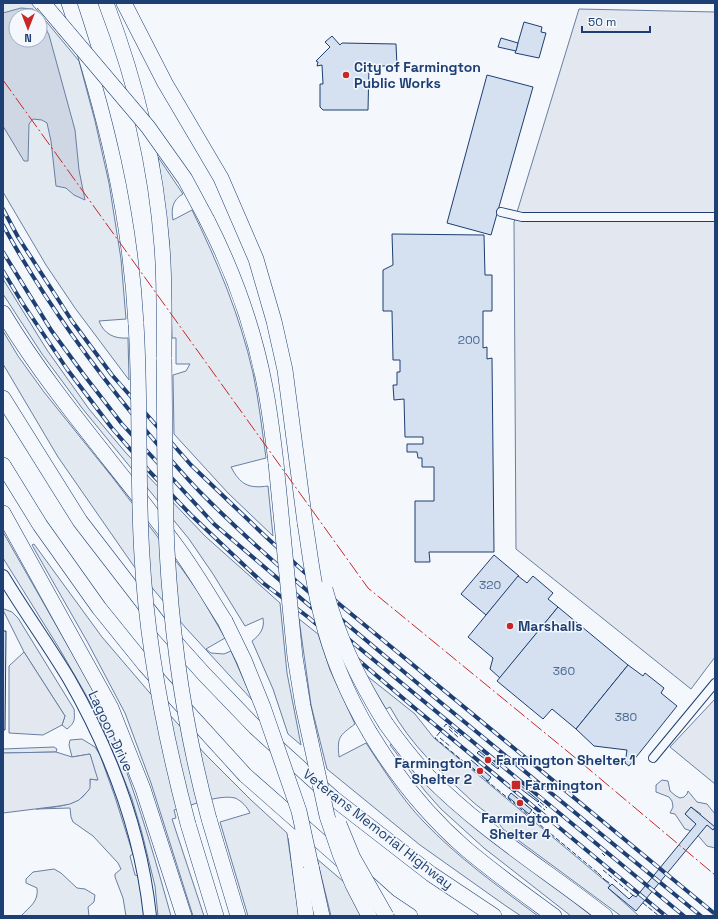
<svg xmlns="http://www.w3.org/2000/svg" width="718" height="919" font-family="'Space Grotesk',sans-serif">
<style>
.green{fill:#e3e9f0;stroke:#687fa3;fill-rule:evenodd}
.parking{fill:#e3e8f0;stroke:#687fa3;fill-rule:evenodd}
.water{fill:#cfd7e4;stroke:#687fa3}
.building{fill:#d5e0f0;stroke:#1d3f73}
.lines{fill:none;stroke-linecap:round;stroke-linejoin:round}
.street-casing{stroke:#1d3f73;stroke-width:10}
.secondary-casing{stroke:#1d3f73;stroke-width:14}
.highway-casing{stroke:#1d3f73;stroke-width:16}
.street{stroke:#f4f7fb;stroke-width:8}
.secondary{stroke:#f4f7fb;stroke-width:12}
.highway{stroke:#f4f7fb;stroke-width:15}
.rail-casing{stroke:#1d3f73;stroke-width:4}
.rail{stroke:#f4f7fb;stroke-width:2.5;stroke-dasharray:8;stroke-linecap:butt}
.highway-bridge-casing{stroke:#1d3f73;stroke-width:16;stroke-linecap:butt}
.highway-bridge{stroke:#f4f7fb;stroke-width:15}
.fence{stroke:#1d3f73;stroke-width:1;stroke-dasharray:5 2;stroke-linecap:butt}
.power{stroke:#c62828;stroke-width:1;stroke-dasharray:14 3 2 3;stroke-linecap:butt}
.poi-dot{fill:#c62828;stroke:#f4f7fb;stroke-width:1.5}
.labels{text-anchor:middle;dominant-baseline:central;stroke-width:3;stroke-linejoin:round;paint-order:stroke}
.number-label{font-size:12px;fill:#4b6792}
.poi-label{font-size:14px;font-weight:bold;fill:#1d3f73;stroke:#f4f7fb;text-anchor:start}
.street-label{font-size:14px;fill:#1d3f73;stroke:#f4f7fb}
</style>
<rect width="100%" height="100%" fill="#f4f7fb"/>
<g class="green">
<path d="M3 3H31L79 61 95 121 109 183 121 259 126 319 99 321C104 334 114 339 128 338L129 380 75 308 46 265 3 192ZM16 16H40V40H16Z"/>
<path d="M158 157 183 194C172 200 171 210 173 220L192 210C218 263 240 316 253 373 259 401 262 430 266 458L231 467C240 484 248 489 268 486L273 536 228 493 174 434 173 375 186 371 190 364H176V338H172L169 241Z"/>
<path d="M3 279 47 350 89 409 126 453 205 536 280 603 287 673 301 745 288 734 273 689 252 641C260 635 265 628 263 618L245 626 213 574 189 539 82 408 42 354 3 294Z"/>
<polygon points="3,331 18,356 44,392 113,478 182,569 199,593 225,638 206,649 211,653 224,654 231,651 253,701 185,627 133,565 58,457 3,364"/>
<path d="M3 532 93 690C127 762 150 840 171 916H158L155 886 142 833 132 799 116 759 98 717 86 695 59 648 3 558Z"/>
<path d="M34 544 102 637 149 692 206 755 251 800 287 833 299 916H248L220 822 250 813C247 807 242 801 235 798 219 794 190 806 174 810L176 818 172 819 204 916H193L151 783 125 713 88 643 32 545Z"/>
<path d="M4 609 12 612 18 618 74 709C75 719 75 723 67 729L62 725 65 716 24 652 3 610Z"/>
<path d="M299 619 318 634 330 670 355 724C339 736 337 737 339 757L366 743C384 770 401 798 423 821 458 858 498 886 538 916H521L506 906 420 845 327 769 311 705Z"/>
<path d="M366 675 415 714 434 738 610 885 608 888 639 916H621L503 829C495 817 483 811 473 802 441 772 411 746 390 707L386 709Z"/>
<path d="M82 739 95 747 100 755 115 797 133 854 130 856 135 875 138 876 145 916H126L123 898 115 877V874L121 869 118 863 93 836 73 822 71 817 70 808 36 809C55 807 91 806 90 779L97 780 90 754 72 757 69 745 70 740Z"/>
<polygon points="394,743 579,906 592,916 571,916 484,848 441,809 425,791 390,745"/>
<polygon points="54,747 57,749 56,752 3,753 3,749"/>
<polygon points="317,859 344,882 361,916 331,916"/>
<path d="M54 869 61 873 77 888 85 889 95 895 94 902 88 907 89 916H21C29 907 39 902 37 888L26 883V879L33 872Z"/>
</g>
<g class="parking">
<polygon points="579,9 715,12 715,657 691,689 516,549 514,222"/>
<polygon points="24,652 65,716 62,725 43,735 9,733 9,666"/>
<polygon points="715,699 715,784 670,747"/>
<polygon points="56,752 72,757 90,754 98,780 90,779 90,788 88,791 79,800 70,804 59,806 3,813 3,753"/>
<path d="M662 780 668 781 670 791 676 796 680 798 684 797 687 794 688 791 697 802 707 804 715 814V848L707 846 695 832 685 829 675 814 670 813 673 807 672 801 669 797 656 792V785ZM691 807 701 814 694 822 685 814Z"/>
</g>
<polygon class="water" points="21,8 33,9 39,16 16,16 16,40 40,40 40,17 49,35 75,130 79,170 85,200 74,195 66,188 56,186 51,141 47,123 42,120 33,119 29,124 28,161 24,161 3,126 3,13"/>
<g class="building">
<polygon points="524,22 542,27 541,32 546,33 539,58 515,53"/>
<polygon points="332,36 340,45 342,43 396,44 397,66 369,66 368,110 323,110 320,107 320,84 323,84 322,65 317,66 318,62 316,61 330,47 325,42"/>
<polygon points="501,38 518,43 516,51 498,47"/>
<polygon points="487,75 533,87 491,235 447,223"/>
<polygon points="392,234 484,235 485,275 492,275 492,311 483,311 483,348 487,347 487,359 492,358 494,552 429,552 430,562 415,562 415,501 434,501 434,467 422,467 422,458 418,458 417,452 407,452 407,444 423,444 423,437 405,437 404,399 394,400 393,385 397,385 397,372 400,372 400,360 393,360 392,311 383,311 383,270 393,265"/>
<polygon points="494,555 519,576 486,615 461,594"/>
<polygon points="518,576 527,583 533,576 553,593 548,599 558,607 500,678 490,669 493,658 468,637"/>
<polygon points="558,607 628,665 576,729 552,709 543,719 497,681"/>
<polygon points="3,631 6,631 5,730 3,730"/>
<polygon points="628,665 643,676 645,673 664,688 661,693 677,706 629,766 625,763 627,750 594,746 576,729"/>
<polygon points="479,751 499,768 498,769 477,753"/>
<polygon points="471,760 491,777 488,781 468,764"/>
<polygon points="519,784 539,801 538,802 517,786"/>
<polygon points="511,793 532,810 529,814 508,797"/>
<polygon points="691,807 715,827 713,830 707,825 636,911 608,888 612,884 629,899 633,895 636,897 696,824 685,814"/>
</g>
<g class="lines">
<g class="street-casing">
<g id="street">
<polyline points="501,212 522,217 715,217"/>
<polyline points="653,758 715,683"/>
</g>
</g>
<g class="secondary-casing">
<path id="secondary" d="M3 576C24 611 48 644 69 679 111 752 141 832 150 916"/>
</g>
<g class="highway-casing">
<g id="highway">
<path d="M69 3C104 109 130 211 136 324"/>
<path d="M106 3C136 82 156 163 162 247 165 284 164 322 164 359"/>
<polyline points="124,3 165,83 221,178 256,259 274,321 285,370 305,523"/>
<path d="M207 220C234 273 254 329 265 387 270 412 273 438 276 463"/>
<path d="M3 313C53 396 119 468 177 547 194 570 209 596 225 621"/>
<polyline points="3,398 80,521 161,626 204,674 255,727 333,798 431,874 494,916"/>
<polyline points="3,465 40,525 99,608 145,665 245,775 346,864"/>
<polyline points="3,513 111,708 143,789 184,916"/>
<path d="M386 724C399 742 413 760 428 776 481 830 546 870 605 916"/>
<path d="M370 733C396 776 427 815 465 848 493 872 524 894 554 916"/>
<polyline points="209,819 238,916"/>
<polyline points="188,824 216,916"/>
<polyline points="299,861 306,916"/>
<polyline points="311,866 322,916"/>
<polyline points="369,884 389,902 410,916"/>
</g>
</g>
<use href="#street" class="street"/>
<use href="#secondary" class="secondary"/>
<use href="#highway" class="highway"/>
<g class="rail-casing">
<g id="rail">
<polyline points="3,209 18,237 72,321 112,375 191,465 264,535 338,603 715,914"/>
<path d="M3 225C41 295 88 360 138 421 159 446 180 472 204 496 274 566 352 628 428 692 519 767 610 841 701 916"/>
<polyline points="3,252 51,330 84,375 122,424 214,524 352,642 684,916"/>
<polyline points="3,271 23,304 67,369 111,427 150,472 191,515 263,583 308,617 411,705 666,916"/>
</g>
</g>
<use href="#rail" class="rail"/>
<g class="highway-bridge-casing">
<g id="highway-bridge">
<polyline points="43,3 148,127 185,179 207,220"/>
<path d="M136 324C141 401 137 479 142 556 147 647 165 737 188 824"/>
<path d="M164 359C165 423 164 487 167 550 172 641 185 731 209 819"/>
<polyline points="276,463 295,657 303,706 327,816 340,854 353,885 369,916"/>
<path d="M305 523C310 553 313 584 321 614 331 656 348 696 370 733"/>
<path d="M325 589C338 638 359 681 386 724"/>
<polyline points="225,621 244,660 263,707 299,811 311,866"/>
<polyline points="339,824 353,858 386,916"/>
<polyline points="296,837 299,861"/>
</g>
</g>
<use href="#highway-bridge" class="highway-bridge"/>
<g class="fence">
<polyline points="444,727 446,724 461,736"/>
<polyline points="449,729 459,738"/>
<polyline points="440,732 435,738 475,771"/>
<polyline points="440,738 451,747"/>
<polyline points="486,780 598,873"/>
<polyline points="540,802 547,808"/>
<polyline points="538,804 545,810"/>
<polyline points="533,812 540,818"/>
<polyline points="602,853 605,856"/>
<polyline points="603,870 635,897"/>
<polyline points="598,873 605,880"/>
<polyline points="605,880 611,884"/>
<polyline points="643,903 659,916"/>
</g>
<polyline class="power" points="3,80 368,588 578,760 715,875"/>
</g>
<g class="poi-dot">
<circle cx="346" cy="75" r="4"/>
<circle cx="510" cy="626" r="4"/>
<circle cx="488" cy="760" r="4"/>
<circle cx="480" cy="771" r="4"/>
<rect x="511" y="780" width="10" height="10" rx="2"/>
<circle cx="520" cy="803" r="4"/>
</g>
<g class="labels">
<g class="number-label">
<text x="469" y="340">200</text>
<text x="490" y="585">320</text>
<text x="564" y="671">360</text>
<text x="626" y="717">380</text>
</g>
<g class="poi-label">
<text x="354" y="67">City of Farmington<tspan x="354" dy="16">Public Works</tspan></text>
<text x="518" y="626">Marshalls</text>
<text x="496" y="760">Farmington Shelter 1</text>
<text x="472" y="763" text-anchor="end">Farmington<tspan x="472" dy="16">Shelter 2</tspan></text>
<text x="525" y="785">Farmington</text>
<text x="520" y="818" text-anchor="middle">Farmington<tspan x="520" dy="16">Shelter 4</tspan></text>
</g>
<g class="street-label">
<text transform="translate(111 731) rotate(65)">Lagoon Drive</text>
<text transform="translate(378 829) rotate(38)">Veterans Memorial Highway</text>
</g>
</g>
<rect width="718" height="919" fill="none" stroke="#1d3f73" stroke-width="8"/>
<g transform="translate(28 28) rotate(180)"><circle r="19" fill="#f4f7fb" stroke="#9eadc5"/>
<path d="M0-3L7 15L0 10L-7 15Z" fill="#c62828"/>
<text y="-6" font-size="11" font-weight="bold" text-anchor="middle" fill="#1d3f73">N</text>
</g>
<path d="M582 26v6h68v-6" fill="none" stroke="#1d3f73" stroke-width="2"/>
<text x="588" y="26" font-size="12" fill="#1d3f73" stroke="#f4f7fb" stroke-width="3" paint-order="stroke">50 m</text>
</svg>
